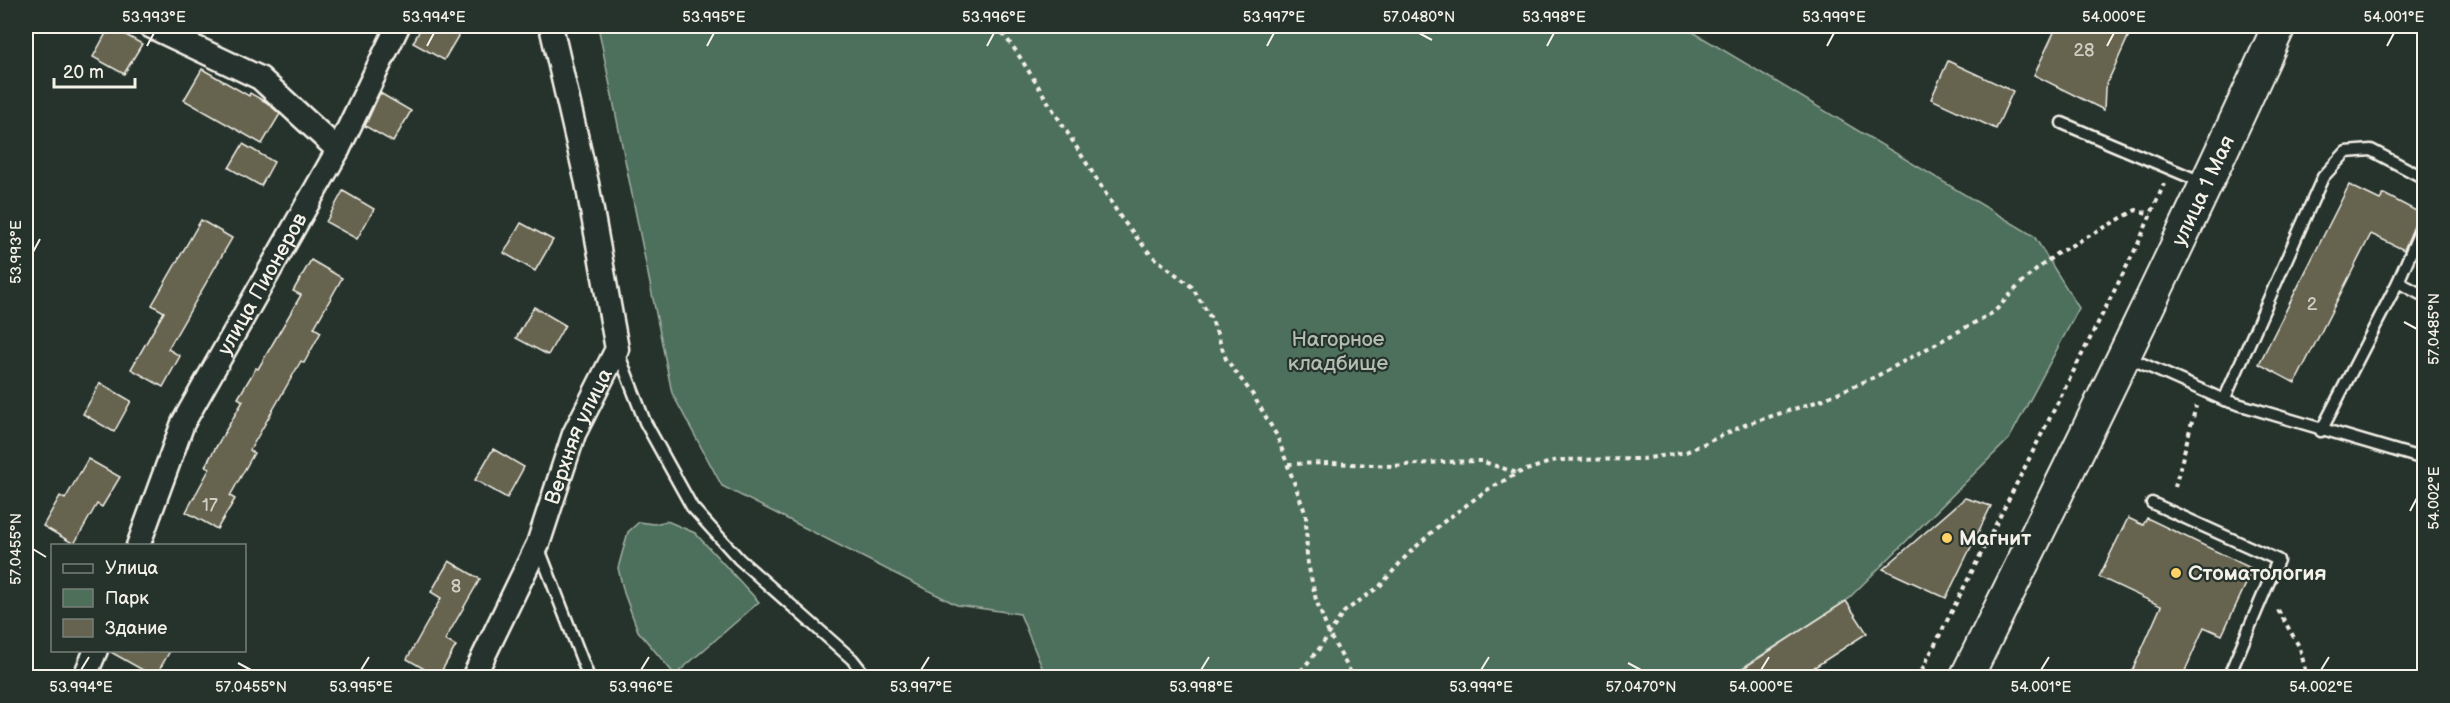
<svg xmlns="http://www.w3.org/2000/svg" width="2450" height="703" font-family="'Balsamiq Sans',sans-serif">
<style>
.green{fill:#4e705b;stroke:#a1b0a2;stroke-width:1.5}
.building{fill:#666450;stroke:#f4f1e8;stroke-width:1.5}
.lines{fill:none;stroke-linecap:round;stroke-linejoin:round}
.service-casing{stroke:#f4f1e8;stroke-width:15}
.minor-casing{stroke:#f4f1e8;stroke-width:27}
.secondary-casing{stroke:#f4f1e8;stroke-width:36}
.path{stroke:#f4f1e8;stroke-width:4;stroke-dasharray:4.5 4.5;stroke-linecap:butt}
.service{stroke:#26332d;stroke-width:10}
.minor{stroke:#26332d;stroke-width:22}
.secondary{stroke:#26332d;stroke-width:32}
.ticks{fill:none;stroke:#f4f1e8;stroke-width:2}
.poi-dot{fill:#ffd166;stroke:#26332d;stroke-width:2}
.labels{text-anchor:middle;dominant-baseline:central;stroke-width:4.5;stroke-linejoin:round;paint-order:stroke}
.number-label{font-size:18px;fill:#d0cec2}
.street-label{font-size:21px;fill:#f4f1e8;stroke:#26332d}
.park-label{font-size:21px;fill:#b2bdb0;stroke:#26332d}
.poi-label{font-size:21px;font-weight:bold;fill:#f4f1e8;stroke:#26332d;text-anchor:start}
.neatline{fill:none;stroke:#f4f1e8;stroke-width:2}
.ticks-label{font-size:15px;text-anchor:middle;fill:#f4f1e8}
</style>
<rect width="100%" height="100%" fill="#26332d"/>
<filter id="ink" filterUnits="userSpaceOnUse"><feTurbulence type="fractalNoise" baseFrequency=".0167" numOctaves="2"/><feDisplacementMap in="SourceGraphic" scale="12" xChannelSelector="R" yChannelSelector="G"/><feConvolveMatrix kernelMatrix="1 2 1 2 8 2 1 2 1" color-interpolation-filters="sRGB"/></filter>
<g filter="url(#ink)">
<g class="green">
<polygon points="598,26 1683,26 2034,236 2079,308 2009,439 1846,601 1728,677 1046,677 1020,614 957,605 722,486 672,393"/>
<polygon points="667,521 695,533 759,602 675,675 638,631 624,593 618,568 628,532 639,522 654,524"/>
</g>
<g class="building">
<polygon points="110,26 142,44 124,74 93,57"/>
<polygon points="422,26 464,26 444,60 413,43"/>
<polygon points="2057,26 2133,26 2105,88 2104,110 2034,75"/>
<polygon points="1948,61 2013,91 1996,129 1931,99"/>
<polygon points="202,69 249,96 250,93 266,102 280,114 262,144 184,100"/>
<polygon points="380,93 411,111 393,142 365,126"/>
<polygon points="243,144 274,162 261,186 229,168"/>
<polygon points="2349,185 2380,200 2384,194 2424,215 2417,219 2404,250 2371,234 2295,383 2259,364"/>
<polygon points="343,191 374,209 357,239 326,222"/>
<polygon points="201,220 232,238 168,349 180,356 163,387 131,369 164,312 152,305"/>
<polygon points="521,223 553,240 535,271 504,253"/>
<polygon points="311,260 342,278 314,328 321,332 304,363 301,361 250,450 254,453 230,496 235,499 217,529 186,512 210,468 205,466 243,401 238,398 256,368 258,369 301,295 293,291"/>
<polygon points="534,307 565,325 548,355 516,338"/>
<polygon points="100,383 131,401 114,432 83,414"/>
<polygon points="493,449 524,467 507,498 475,480"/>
<polygon points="88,459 120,477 102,507 97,504 74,544 43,526 60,496 65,499"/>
<polygon points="1965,498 1991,506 1946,598 1883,569"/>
<polygon points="2128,518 2143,525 2147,518 2253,569 2222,635 2204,627 2182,678 2129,678 2161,606 2099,577"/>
<polygon points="449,561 480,579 445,640 456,646 438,677 407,659 441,598 431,592"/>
<polygon points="1846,601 1867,633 1798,678 1728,678"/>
<polygon points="109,651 170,651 155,677"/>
</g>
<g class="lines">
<g class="service-casing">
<g id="service">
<polyline points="2062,123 2204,183"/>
<polyline points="2398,282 2424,296"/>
<polyline points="618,352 645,422 692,507 739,559 852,659 867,678"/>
<polyline points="2125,356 2224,400 2424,459"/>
<polyline points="2224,400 2323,177 2346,152 2371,150 2424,178"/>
<polyline points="2321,431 2398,282 2424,222"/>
<polyline points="2152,503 2278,560 2228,678"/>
<polyline points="538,546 589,678"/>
</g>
</g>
<g class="minor-casing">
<g id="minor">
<polyline points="150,26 260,78 338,150"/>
<path id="s1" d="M138 546 183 423 338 150 398 26"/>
<polyline points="84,678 96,650"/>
<path id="s2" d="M473 678 538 544 574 434 617 349 587 183 551 26"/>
</g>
</g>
<g class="secondary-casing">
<g id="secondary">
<path id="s3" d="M1966 678C2073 461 2180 245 2279 26"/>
</g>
</g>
<g class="path">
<polyline points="997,26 1016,51 1121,218 1151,255 1192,287 1212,320 1226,359 1253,395 1277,436 1306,515 1307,559 1316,600 1329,634 1354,678"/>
<polyline points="1288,464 1331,463 1393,466 1441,462 1481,461 1517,473"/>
<polyline points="2175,487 2196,406"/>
<polyline points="2278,610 2300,648 2307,678"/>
<polyline points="1295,678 1319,649 1344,612 1380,586 1407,555 1442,523 1487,490 1518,473 1556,460 1643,459 1686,452 1747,424 1819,401 1875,377 1994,312 2024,280 2056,254 2136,210 2151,214"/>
<polyline points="1918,678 2138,244 2164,184"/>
</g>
<use href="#service" class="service"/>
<use href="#minor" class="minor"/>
<use href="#secondary" class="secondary"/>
</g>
</g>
<path class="ticks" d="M1419 33 1432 40M147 46 154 33M427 46 434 33M707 46 714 33M987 46 994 33M1267 46 1274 33M1547 46 1554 33M1827 46 1834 33M2107 46 2114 33M2387 46 2394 33M33 252 40 239M2404 322 2417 329M2410 511 2417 498M33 549 46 557M238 663 251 670M1628 663 1641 670M81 670 89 657M361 670 369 657M641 670 649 657M921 670 929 657M1201 670 1209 657M1481 670 1489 657M1761 670 1769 657M2041 670 2049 657M2321 670 2329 657"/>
<g class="poi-dot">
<circle cx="1947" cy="538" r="6"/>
<circle cx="2176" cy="573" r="6"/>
</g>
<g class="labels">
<g class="number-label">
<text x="2084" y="50">28</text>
<text x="2312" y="304">2</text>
<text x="210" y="505">17</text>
<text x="456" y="586">8</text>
</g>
<g class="street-label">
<text stroke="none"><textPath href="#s3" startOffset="542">улица 1 Мая</textPath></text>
<text stroke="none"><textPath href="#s1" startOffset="291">улица Пионеров</textPath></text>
<text stroke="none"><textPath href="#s2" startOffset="264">Верхняя улица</textPath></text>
</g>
<g class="park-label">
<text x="1338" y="339">Нагорное<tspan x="1338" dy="24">кладбище</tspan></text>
</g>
<g class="poi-label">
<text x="1959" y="538">Магнит</text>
<text x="2188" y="573">Стоматология</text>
</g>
</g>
<rect width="2450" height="703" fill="none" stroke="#26332d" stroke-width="66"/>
<rect x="51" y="544" width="195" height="108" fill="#26332d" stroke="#787f78" stroke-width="1.5"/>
<rect x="63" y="564" width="30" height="9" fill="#26332d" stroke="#787f78" stroke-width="1.5"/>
<text x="105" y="574" font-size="18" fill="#f4f1e8">Улица</text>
<rect x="63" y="589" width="30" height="18" fill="#4e705b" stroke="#787f78" stroke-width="1.5"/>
<text x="105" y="604" font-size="18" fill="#f4f1e8">Парк</text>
<rect x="63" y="619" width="30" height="18" fill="#666450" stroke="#787f78" stroke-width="1.5"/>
<text x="105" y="634" font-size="18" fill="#f4f1e8">Здание</text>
<path d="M54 78v9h81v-9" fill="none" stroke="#f4f1e8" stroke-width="3"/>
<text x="63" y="78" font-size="18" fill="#f4f1e8" stroke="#26332d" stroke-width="4.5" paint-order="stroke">20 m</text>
<rect x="33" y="33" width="2384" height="637" class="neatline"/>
<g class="ticks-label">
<text x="154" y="22">53.993°E</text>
<text x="434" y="22">53.994°E</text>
<text x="714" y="22">53.995°E</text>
<text x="994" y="22">53.996°E</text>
<text x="1274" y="22">53.997°E</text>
<text x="1419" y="22">57.0480°N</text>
<text x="1554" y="22">53.998°E</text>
<text x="1834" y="22">53.999°E</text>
<text x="2114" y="22">54.000°E</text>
<text x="2394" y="22">54.001°E</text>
<text transform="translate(16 252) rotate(-90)" y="5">53.993°E</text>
<text transform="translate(2434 329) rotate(-90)" y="5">57.0485°N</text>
<text transform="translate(2434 498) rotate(-90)" y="5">54.002°E</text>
<text transform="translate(16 549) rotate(-90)" y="5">57.0455°N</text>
<text x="81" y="692">53.994°E</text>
<text x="251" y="692">57.0455°N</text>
<text x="361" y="692">53.995°E</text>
<text x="641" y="692">53.996°E</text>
<text x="921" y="692">53.997°E</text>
<text x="1201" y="692">53.998°E</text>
<text x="1481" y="692">53.999°E</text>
<text x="1641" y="692">57.0470°N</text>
<text x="1761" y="692">54.000°E</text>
<text x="2041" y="692">54.001°E</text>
<text x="2321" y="692">54.002°E</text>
</g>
</svg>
